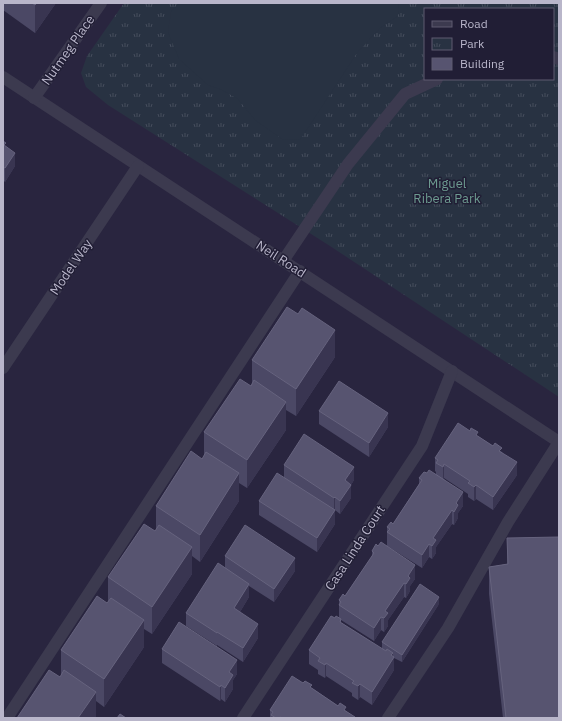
<svg xmlns="http://www.w3.org/2000/svg" width="562" height="721" font-family="'IBM Plex Sans',sans-serif">
<style>
.park{fill:url(#park-tufts);fill-rule:evenodd}
.pitch{fill:#283242}
.lines{fill:none;stroke-linecap:round;stroke-linejoin:round}
.minor{stroke:#3c3a4f;stroke-width:12}
.wall{fill:#4b4865}
.shaded-wall{fill:#393551}
.building{fill:#575470;stroke:#66637e}
.labels{text-anchor:middle;dominant-baseline:central;stroke-width:3;stroke-linejoin:round;paint-order:stroke}
.street-label{font-size:13px;fill:#b9b6ca;stroke:#211e35}
.park-label{font-size:13px;fill:#6d9b90;stroke:#211e35}
</style>
<defs>
<pattern id="park-tufts" width="24" height="20" patternUnits="userSpaceOnUse"><rect width="24" height="20" fill="#283242"/><path d="M3 7l-1-3M5 7V3M7 7l1-3M15 17l-1-3M17 17v-4M19 17l1-3" fill="none" stroke="#454d5c"/></pattern>
</defs>
<rect width="100%" height="100%" fill="#29253f"/>
<path class="park" d="M124 3H559V397L330 246 108 105 86 87 81 73 87 56ZM425 9H553V79H425Z"/>
<polygon class="pitch" points="179,3 399,3 398,16 380,28 357,53 300,140 282,139 255,120 238,99 222,90 208,85 179,59 168,32 171,12"/>
<g class="lines">
<g class="minor">
<polyline points="553,57 559,59"/>
<polyline points="3,77 559,442"/>
<polyline points="34,98 101,3"/>
<polyline points="283,261 348,164 405,94 437,79"/>
<polyline points="3,368 138,166"/>
<polyline points="7,718 300,271"/>
<polyline points="243,718 422,446 452,371"/>
<polyline points="388,718 448,628 508,522 559,442"/>
</g>
</g>
<g class="wall">
<polygon points="3,3 56,3 35,33 3,10"/>
<polygon points="3,141 15,166 5,182 3,180"/>
<polygon points="335,357 296,416 286,410 286,430 247,488 239,483 239,501 200,562 192,556 192,574 152,634 144,629 144,647 104,707 96,701 96,718 61,674 61,650 108,603 108,577 156,530 156,506 202,459 204,456 204,432 251,386 252,383 252,360"/>
<polygon points="319,411 388,427 369,457 319,424"/>
<polygon points="478,436 502,452 517,475 493,510 476,499 474,501 468,497 468,494 444,478 444,479 463,506 458,513 458,518 454,525 452,524 436,547 436,553 432,559 429,557 422,568 387,546 387,527 393,524 419,484 419,478 427,473 436,474 436,472 435,471 435,458"/>
<polygon points="284,465 354,480 351,485 351,498 340,514 335,510 335,524 317,552 259,515 259,501 284,478"/>
<polygon points="507,538 559,718 503,718 489,594 489,567 507,564"/>
<polygon points="372,551 415,579 410,586 410,591 406,598 404,597 388,620 388,626 384,632 381,630 374,641 341,620 341,623 382,649 382,642 439,604 402,662 394,658 394,670 372,705 360,697 358,700 352,696 352,693 326,676 325,678 318,674 318,670 309,664 309,650 335,618 339,618 339,600 345,596 372,556"/>
<polygon points="225,556 295,571 274,602 249,586 249,597 240,612 258,638 243,662 217,645 217,646 186,626 186,613 225,568"/>
<polygon points="162,649 237,674 233,680 233,689 225,702 221,699 220,701 162,663"/>
<polygon points="312,688 346,711 355,718 270,718 270,710"/>
</g>
<g class="shaded-wall">
<polygon points="37,3 56,3 35,33 35,5"/>
<polygon points="15,153 15,166 5,182 5,168"/>
<polygon points="335,330 335,357 296,416 296,389"/>
<polygon points="286,402 286,430 247,488 247,460"/>
<polygon points="388,413 388,427 369,457 369,443"/>
<polygon points="517,462 517,475 493,510 493,497"/>
<polygon points="444,464 444,478 443,480 443,467"/>
<polygon points="354,467 354,480 351,485 351,498 340,514 340,501 345,480"/>
<polygon points="239,473 239,501 200,562 200,535"/>
<polygon points="476,485 476,499 474,501 474,487"/>
<polygon points="463,492 463,506 458,513 458,518 454,525 454,512 456,503"/>
<polygon points="335,497 335,510 334,511 334,498"/>
<polygon points="335,510 335,524 317,552 317,538"/>
<polygon points="452,510 452,524 436,547 436,553 432,559 432,546 433,538"/>
<polygon points="429,544 429,557 422,568 422,555"/>
<polygon points="192,547 192,574 152,634 152,607"/>
<polygon points="295,558 295,571 274,602 274,589"/>
<polygon points="415,565 415,579 410,586 410,591 406,598 406,584 408,576"/>
<polygon points="404,583 404,597 388,620 388,626 384,632 384,618 385,611"/>
<polygon points="249,584 249,597 234,622 234,608"/>
<polygon points="439,597 439,604 402,662 402,655"/>
<polygon points="381,617 381,630 374,641 374,628"/>
<polygon points="144,620 144,647 104,707 104,679"/>
<polygon points="258,624 258,638 243,662 243,648"/>
<polygon points="393,653 393,659 394,657 394,670 372,705 372,692"/>
<polygon points="237,660 237,674 233,680 233,689 225,702 225,688 229,672"/>
<polygon points="326,663 326,676 325,678 325,665"/>
<polygon points="360,684 360,697 358,700 358,686"/>
<polygon points="221,685 221,699 220,701 220,687"/>
<polygon points="96,692 96,718 78,718"/>
</g>
<g class="building">
<polygon points="32,3 37,3 35,5"/>
<polygon points="3,141 6,143 4,145 15,153 5,168 3,167"/>
<polygon points="287,307 298,314 302,308 335,330 296,389 252,360"/>
<polygon points="240,379 251,386 254,380 286,402 247,460 204,432"/>
<polygon points="339,381 388,413 369,443 319,411"/>
<polygon points="458,423 470,431 471,428 478,432 476,435 493,446 495,443 502,448 499,451 517,462 493,497 476,485 474,487 468,483 470,481 444,464 443,467 436,463 438,460 435,458"/>
<polygon points="304,434 354,467 345,480 351,485 340,501 335,497 334,498 284,465"/>
<polygon points="191,451 202,459 206,452 239,473 200,535 156,506"/>
<polygon points="429,470 463,492 456,503 458,505 454,512 452,510 433,538 436,540 432,546 429,544 422,555 387,532 390,529 387,527 391,522 393,524 422,480 419,478 424,472 427,473"/>
<polygon points="277,473 335,510 317,538 259,501"/>
<polygon points="144,524 155,531 159,525 192,547 152,607 108,577"/>
<polygon points="245,525 295,558 274,589 225,556"/>
<polygon points="559,537 559,718 506,718 489,567 508,564 507,538"/>
<polygon points="381,542 415,565 408,576 410,578 406,584 404,583 385,611 388,613 384,618 381,617 374,628 339,605 341,602 339,600 343,594 345,596 374,553 372,551 376,544 378,546"/>
<polygon points="218,563 249,584 234,608 258,624 243,648 217,632 217,633 186,613"/>
<polygon points="420,584 439,597 402,655 382,642"/>
<polygon points="97,596 107,603 111,598 144,620 104,679 61,650"/>
<polygon points="331,616 335,618 336,616 341,619 340,622 386,651 387,649 393,653 391,655 394,657 372,692 360,684 358,686 352,683 354,681 326,663 325,665 318,661 320,658 309,650"/>
<polygon points="179,622 237,660 229,672 233,675 225,688 221,685 220,687 162,649"/>
<polygon points="49,670 60,677 64,670 96,692 78,718 17,718"/>
<polygon points="292,676 303,683 305,681 312,685 310,687 338,706 340,703 346,707 344,710 355,717 354,718 282,718 280,717 279,718 276,718 271,715 273,712 270,710"/>
<polygon points="120,714 126,718 117,718"/>
</g>
<g class="labels">
<g class="street-label">
<text transform="translate(68 50) rotate(-55)">Nutmeg Place</text>
<text transform="translate(281 259) rotate(33)">Neil Road</text>
<text transform="translate(71 267) rotate(-56)">Model Way</text>
<text transform="translate(355 548) rotate(-57)">Casa Linda Court</text>
</g>
<g class="park-label">
<text x="447" y="183">Miguel<tspan x="447" dy="15">Ribera Park</tspan></text>
</g>
</g>
<rect width="562" height="721" fill="none" stroke="#b9b6ca" stroke-width="8"/>
<rect x="424" y="8" width="130" height="72" fill="#211e35" stroke="#5e5b71"/>
<rect x="432" y="21" width="20" height="6" fill="#3c3a4f" stroke="#5e5b71"/>
<text x="460" y="28" font-size="12" fill="#b9b6ca">Road</text>
<rect x="432" y="38" width="20" height="12" fill="url(#park-tufts)" stroke="#5e5b71"/>
<text x="460" y="48" font-size="12" fill="#b9b6ca">Park</text>
<rect x="432" y="58" width="20" height="12" fill="#575470" stroke="#5e5b71"/>
<text x="460" y="68" font-size="12" fill="#b9b6ca">Building</text>
</svg>
